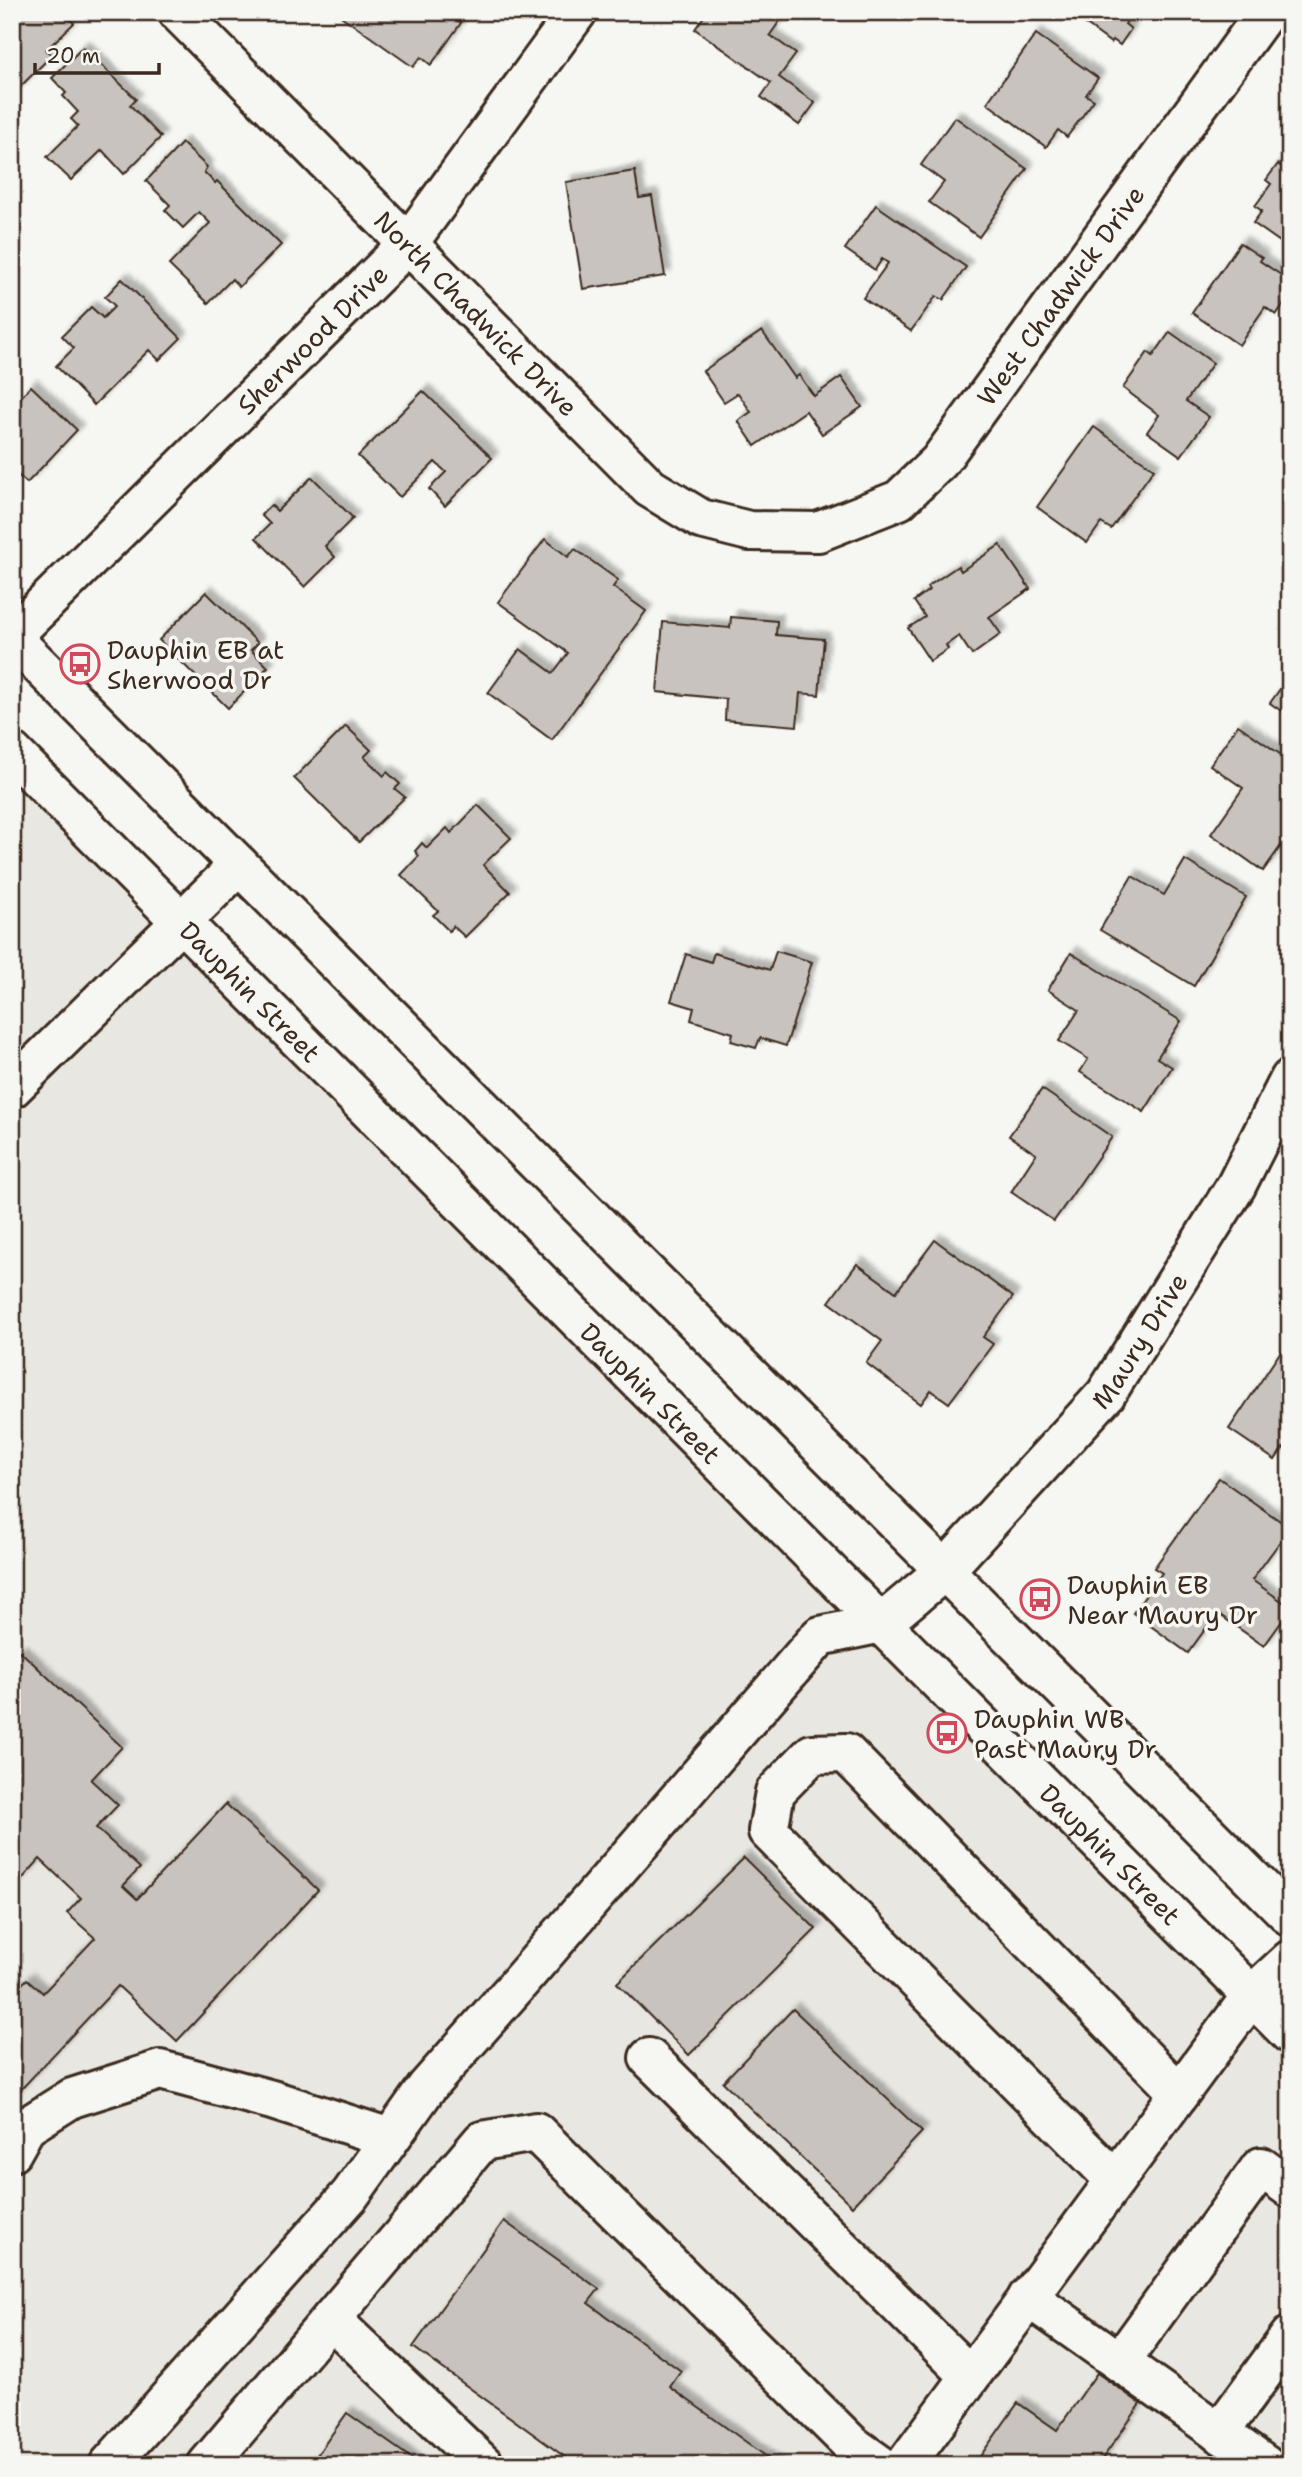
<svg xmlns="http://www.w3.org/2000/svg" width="1302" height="2477" font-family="'Shantell Sans',sans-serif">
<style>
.built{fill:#e8e7e2}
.building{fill:#c8c3be;stroke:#3b2a1e;stroke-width:2;filter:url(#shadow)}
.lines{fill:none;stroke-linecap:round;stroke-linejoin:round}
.minor-casing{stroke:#3b2a1e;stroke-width:44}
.major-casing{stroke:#3b2a1e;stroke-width:44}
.minor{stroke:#f6f6f2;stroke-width:38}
.major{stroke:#f6f6f2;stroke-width:38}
.labels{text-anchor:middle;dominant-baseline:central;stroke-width:7;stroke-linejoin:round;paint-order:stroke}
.street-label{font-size:26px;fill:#3b2a1e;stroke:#f6f6f2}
.poi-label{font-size:26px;fill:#3b2a1e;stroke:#f6f6f2;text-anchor:start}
</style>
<defs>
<filter id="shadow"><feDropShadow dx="6" dy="-6" stdDeviation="2" flood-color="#0004"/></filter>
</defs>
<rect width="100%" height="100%" fill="#f6f6f2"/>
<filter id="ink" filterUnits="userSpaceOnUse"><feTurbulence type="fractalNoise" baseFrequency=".0143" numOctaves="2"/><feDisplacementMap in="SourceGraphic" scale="14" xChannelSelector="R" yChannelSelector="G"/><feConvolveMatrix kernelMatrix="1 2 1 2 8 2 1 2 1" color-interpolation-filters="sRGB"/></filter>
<g filter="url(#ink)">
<polygon class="built" points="12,721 1290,2031 1290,2465 12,2465"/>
<g class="building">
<polygon points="12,12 62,12 74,23 46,50 52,55 12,95"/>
<polygon points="339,12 424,12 428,15 430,12 448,12 461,23 431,65 421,57 413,67 338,14"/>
<polygon points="707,12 786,12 770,35 796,54 779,77 815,103 799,125 761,97 771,83 695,29"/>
<polygon points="1069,12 1133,12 1125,24 1131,29 1120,45 1113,40 1111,43"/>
<polygon points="1036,34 1098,78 1086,95 1094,100 1067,137 1058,130 1046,147 987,103"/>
<polygon points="83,47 136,99 130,105 161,137 124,174 102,150 71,180 47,157 78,126 71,119 78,112 63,96 66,93 52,78"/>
<polygon points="955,117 1027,169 979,237 929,202 944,182 921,165"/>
<polygon points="182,143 207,167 204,172 215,183 217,181 281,245 239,287 232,279 208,303 169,265 210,223 199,212 183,228 165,210 170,205 146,181"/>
<polygon points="1290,159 1290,240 1286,246 1253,223 1262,211 1255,206 1271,184 1266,180 1278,164 1283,168"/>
<polygon points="635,171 639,198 652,196 665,276 583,289 566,182"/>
<polygon points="876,205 966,267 943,300 936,296 911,331 863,298 888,263 882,259 875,270 845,249"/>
<polygon points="1240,243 1262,258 1260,261 1290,281 1290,295 1276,315 1265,307 1239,345 1192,313"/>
<polygon points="122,279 181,338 159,360 149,350 94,405 56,366 74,348 62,336 91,307 103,318 115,306 105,297"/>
<polygon points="762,331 795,378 799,375 814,396 841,377 862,407 822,434 806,411 755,446 738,421 751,412 738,393 724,402 703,371"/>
<polygon points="1170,332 1213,363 1186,401 1209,417 1181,456 1147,432 1159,415 1123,388 1148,352 1153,356"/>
<polygon points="31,386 77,430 27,483 12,470 12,407"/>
<polygon points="423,391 492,458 445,506 429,489 446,472 435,462 400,497 358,456"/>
<polygon points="1094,427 1154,469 1111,529 1101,523 1087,543 1037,507"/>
<polygon points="312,477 353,518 325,546 335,557 305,587 256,538 270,524 261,515 271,505 277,511"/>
<polygon points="545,539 568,557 575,549 618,580 613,587 646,611 552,740 488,693 520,649 553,673 568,653 498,602"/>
<polygon points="1000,545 1030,589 989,617 1001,634 972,655 959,636 946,645 948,649 930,661 908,628 925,617 914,601 929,590 927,587 958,566 961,571"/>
<polygon points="206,592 258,643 251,650 268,667 228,708 159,640"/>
<polygon points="731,617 777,621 776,635 824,639 819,695 800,693 797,726 725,720 726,699 657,692 663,622 730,628"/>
<polygon points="1290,675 1290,717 1270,703"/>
<polygon points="1238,725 1290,761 1290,833 1263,871 1211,834 1243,788 1210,765"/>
<polygon points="346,726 371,750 364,757 384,776 387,772 400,784 395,789 405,797 359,842 294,778"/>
<polygon points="478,805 511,838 483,865 510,892 465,937 453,926 449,931 433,915 438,911 401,875 419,856 415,851 422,843 427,848 447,828 451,833"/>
<polygon points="1185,860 1246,897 1194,986 1100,930 1132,876 1164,895"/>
<polygon points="776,951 812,962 786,1046 760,1038 756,1048 731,1041 733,1033 691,1020 694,1008 671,1001 686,954 711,962 714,953 770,970"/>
<polygon points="1071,953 1181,1021 1157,1058 1172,1067 1144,1112 1080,1072 1088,1059 1059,1041 1079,1010 1048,990"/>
<polygon points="1042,1089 1112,1137 1054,1221 1011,1192 1036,1154 1009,1136"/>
<polygon points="935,1240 1013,1297 983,1337 993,1344 949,1403 931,1390 921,1404 866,1363 882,1341 829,1302 857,1264 896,1292"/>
<polygon points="1290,1292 1290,1312 1281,1305"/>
<polygon points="1281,1351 1290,1356 1290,1453 1283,1448 1275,1460 1229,1429"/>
<polygon points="1219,1478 1290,1528 1252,1580 1290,1607 1290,1610 1264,1646 1217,1613 1188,1653 1133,1613 1162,1573 1154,1568"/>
<polygon points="20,1651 122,1747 91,1780 118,1805 96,1828 140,1868 123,1886 137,1899 226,1804 318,1890 177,2041 118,1986 12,2099 12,1994 27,1979 43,1993 95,1938 67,1913 81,1898 40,1859 15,1887 12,1885 12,1659"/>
<polygon points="744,1858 816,1929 689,2055 617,1983"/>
<polygon points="793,2009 922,2132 852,2206 723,2082"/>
<polygon points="504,2221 599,2289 588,2303 681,2371 670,2387 778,2465 576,2465 413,2347"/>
<polygon points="1097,2373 1141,2404 1100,2462 1104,2465 974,2465 1018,2403 1057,2430"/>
<polygon points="347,2413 421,2465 310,2465"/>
</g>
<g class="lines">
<g class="minor-casing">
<g id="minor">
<path id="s1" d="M178 12 650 488 701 519 749 531 818 532 899 500 939 462 1266 12"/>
<path id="s2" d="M12 636 407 245 577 12"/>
<polyline points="12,1088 239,865"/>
<polyline points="649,2058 970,2376"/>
<polyline points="12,2152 26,2127 72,2098 160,2070 272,2100 390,2138"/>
<polyline points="1115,2180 768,1831 775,1792 812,1754 846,1753 1179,2093"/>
<polyline points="1028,2297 1265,2465"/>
<polyline points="331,2319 484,2465"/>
<polyline points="1120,2362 1261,2167 1290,2188"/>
<polyline points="1219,2433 1290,2336"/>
<path id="s3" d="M109 2465 350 2195 427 2087 512 1991 820 1636 882 1623 944 1571 1106 1394 1236 1186 1290 1079"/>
<polyline points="207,2465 482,2141 536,2132 852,2445 880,2465"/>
<polyline points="905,2465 1252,1995 1290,1960"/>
</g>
</g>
<g class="major-casing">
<g id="major">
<polyline points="12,638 1290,1916"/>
<path id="s4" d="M12 752 1290 2034"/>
</g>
</g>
<use href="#minor" class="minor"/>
<use href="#major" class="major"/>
</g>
</g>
<defs>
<g id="bus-ring" transform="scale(2.0125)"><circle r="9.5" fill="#f6f6f2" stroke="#d1495b" stroke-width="1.5"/><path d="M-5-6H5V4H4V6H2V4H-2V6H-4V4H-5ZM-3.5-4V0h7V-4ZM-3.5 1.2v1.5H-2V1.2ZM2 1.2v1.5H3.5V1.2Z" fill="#d1495b"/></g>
</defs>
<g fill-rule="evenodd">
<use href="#bus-ring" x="80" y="664"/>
<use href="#bus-ring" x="1040" y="1599"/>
<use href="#bus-ring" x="947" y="1733"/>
</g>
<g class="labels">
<g class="street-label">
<text stroke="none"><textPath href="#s1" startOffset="1197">West Chadwick Drive</textPath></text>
<text stroke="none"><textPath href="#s1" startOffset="424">North Chadwick Drive</textPath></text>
<text stroke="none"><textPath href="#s2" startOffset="422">Sherwood Drive</textPath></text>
<text stroke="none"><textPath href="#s4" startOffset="338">Dauphin Street</textPath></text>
<text stroke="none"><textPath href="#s3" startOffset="1540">Maury Drive</textPath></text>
<text stroke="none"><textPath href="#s4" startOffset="905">Dauphin Street</textPath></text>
<text stroke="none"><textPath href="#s4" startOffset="1556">Dauphin Street</textPath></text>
</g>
<g class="poi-label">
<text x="107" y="649">Dauphin EB at<tspan x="107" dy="30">Sherwood Dr</tspan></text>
<text x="1067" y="1584">Dauphin EB<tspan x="1067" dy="30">Near Maury Dr</tspan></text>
<text x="974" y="1718">Dauphin WB<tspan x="974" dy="30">Past Maury Dr</tspan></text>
</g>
</g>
<rect width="1302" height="2477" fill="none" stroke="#f6f6f2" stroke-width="42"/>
<rect x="21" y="21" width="1260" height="2435" fill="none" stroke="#3b2a1e" stroke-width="2.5" filter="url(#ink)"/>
<path d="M35 63v10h124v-10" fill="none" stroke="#3b2a1e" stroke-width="3.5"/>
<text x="46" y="63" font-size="21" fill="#3b2a1e" stroke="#f6f6f2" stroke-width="5" paint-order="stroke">20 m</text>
</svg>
